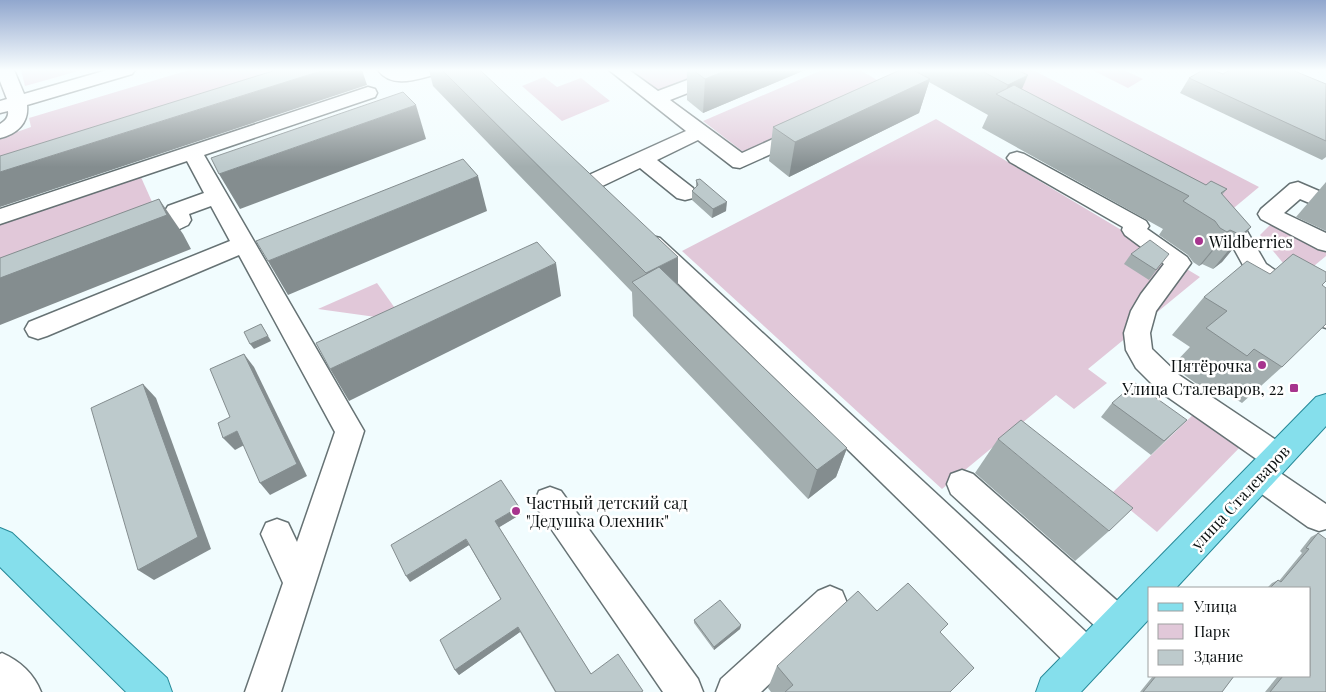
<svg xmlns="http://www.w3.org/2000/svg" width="1326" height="692" font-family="'Playfair Display',serif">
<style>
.green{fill:#e1c8d9}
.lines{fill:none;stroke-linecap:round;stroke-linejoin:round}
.minor-casing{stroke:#667274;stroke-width:3}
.major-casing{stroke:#268998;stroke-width:2}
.minor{fill:#fff;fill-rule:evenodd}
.major{fill:#85dfec;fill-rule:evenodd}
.wall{fill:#a3aeaf}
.shaded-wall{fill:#848d8f}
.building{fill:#bdcacc;stroke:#848d8f}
.poi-dot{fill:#a7348e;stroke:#fff;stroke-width:2}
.labels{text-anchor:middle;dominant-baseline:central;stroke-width:5;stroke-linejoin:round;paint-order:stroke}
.poi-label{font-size:16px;fill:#0b1011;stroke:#fff;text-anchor:start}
.street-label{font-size:16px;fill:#0b1011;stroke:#fff}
</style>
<rect width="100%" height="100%" fill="#f1fcfe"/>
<g class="green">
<polygon points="21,70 82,70 25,86"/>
<polygon points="189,70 348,70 0,187 0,138 31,127 29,118"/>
<polygon points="627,70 717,70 656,93"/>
<polygon points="822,70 860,70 889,87 746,154 703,121"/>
<polygon points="974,70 1033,70 1259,187 1223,217"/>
<polygon points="1092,70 1124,70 1143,79 1128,88"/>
<polygon points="544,77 557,87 581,78 610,101 562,121 522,86"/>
<polygon points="936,119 1200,277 1088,369 1107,383 1074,409 1056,395 942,489 682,251"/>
<polygon points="140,175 161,222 0,286 0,223"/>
<polygon points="1276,219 1326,245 1326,256 1297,280 1260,235"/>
<polygon points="377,283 397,311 383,318 318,309"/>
<polygon points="1199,409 1246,441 1157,532 1111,494"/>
</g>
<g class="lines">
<g class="minor-casing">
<g id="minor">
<path d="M0 70H14L24 94 107 70H135L132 74 27 105C29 123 17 134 0 138V124C5 121 9 117 8 111L0 113V101L7 99 0 81Z"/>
<path d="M378 70H441L438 74C420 78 392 90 378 70Z"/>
<polygon points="609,70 629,70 658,91 714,70 739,70 736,74 670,100 742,153 795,129 802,127 809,129 812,133 809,137 740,168 733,167 698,140 657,160 693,188 696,193 693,198 685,200 677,198 640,168 596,189 588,191 580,189 577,184 580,179 686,131"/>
<path d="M368 87 375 89 377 93 375 97 204 155 364 431 281 692H245L283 583 261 534 266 523 277 519 288 523 297 542 335 432 239 255 47 336 38 339 29 336 25 329 29 322 230 241 211 206 189 214 191 220 188 225C172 232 152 245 135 241L132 235 135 229 167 217 165 211 168 206 204 193 187 161 0 224V209Z"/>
<polygon points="1017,152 1024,154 1146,221 1149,226 1147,229 1187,257 1191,263 1156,311 1150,333 1152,349 1179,375 1288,448 1293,457 1288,466 1278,470 1273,468 1326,504 1326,529 1319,531 1308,527 1249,485 1245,476 1249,467 1260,463 1265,465 1159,391 1136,368 1126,350 1124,333 1131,311 1141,294 1164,264 1125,235 1122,230 1123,227 1010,162 1007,158 1010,154"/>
<polygon points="1298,182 1326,194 1326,210 1300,199 1284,213 1326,233 1326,251 1318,249 1261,219 1258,214 1261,209 1290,184"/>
<polygon points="1214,212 1244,226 1266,264 1326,305 1326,328 1317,325 1249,276 1227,236 1206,224 1203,219 1206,214"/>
<polygon points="652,236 660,238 1100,645 1105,658 1100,671 1087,676 1074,671 644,250 640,244 644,238"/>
<polygon points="962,470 973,474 1131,613 1136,625 1131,637 1119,642 1107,637 951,494 947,484 951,474"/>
<polygon points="550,487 561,491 698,679 703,692 663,692 539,511 535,501 539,491"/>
<polygon points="830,586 842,591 847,603 842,615 761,692 716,692 721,679 818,591"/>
<path d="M2 653C20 661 34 674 41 692H0V654Z"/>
</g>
</g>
<g class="major-casing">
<g id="major">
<polygon points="1326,394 1326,426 1176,588 1150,588 1150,618 1081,692 1036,692 1041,678 1316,397"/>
<polygon points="0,528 12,533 167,678 172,692 126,692 0,567"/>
</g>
</g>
<use href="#minor" class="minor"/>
<use href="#major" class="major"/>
</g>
<g class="wall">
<polygon points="429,70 480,70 678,285 847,448 836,477 808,499 633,316 632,292 433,86"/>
<polygon points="687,70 805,70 703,113 687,100"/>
<polygon points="900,70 1017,70 1022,89 1206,185 1227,189 1222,195 1251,227 1222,262 1213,269 1202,264 1199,266 1193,262 1188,255 1159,235 1163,229 982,128 988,115 929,82 919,113 789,177 769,161 773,127"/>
<polygon points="1223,74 1326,84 1326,157 1322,160 1180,93 1189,78"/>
<polygon points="696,180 726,211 712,218 692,200 692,191 696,187"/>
<polygon points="1326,182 1326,231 1296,217"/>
<polygon points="1131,254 1161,264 1149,280 1124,264"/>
<polygon points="1270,274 1322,285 1282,367 1242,403 1216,387 1209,393 1172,366 1190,347 1172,335 1204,297"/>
<polygon points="1112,403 1187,420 1151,455 1101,417"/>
<polygon points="998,439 1109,531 1075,561 975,473"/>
<polygon points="519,507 521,514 499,527 591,674 643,692 555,692 520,632 459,675 455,670 501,600 469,545 410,582"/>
<polygon points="1318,533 1326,692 1265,692 1278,676 1310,676 1310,588 1267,588 1272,583 1278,580 1279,581 1302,553 1300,551 1311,537"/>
<polygon points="877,611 940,633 950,692 771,692 768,688 777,666"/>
<polygon points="694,620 741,625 740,629 714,650 694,623"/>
<polygon points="1153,676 1234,676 1222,692 1140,692"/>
</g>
<g class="shaded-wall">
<polygon points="324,70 362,70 367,85 0,207 0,172"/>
<polygon points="727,70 805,70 703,113 705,79"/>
<polygon points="1028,75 1015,105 1003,98 1008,85"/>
<polygon points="930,79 919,113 789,177 795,142"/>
<polygon points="416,105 426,139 240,209 219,174"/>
<polygon points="478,176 487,211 288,295 268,261"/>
<polygon points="159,199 183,234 191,249 0,325 0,278"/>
<polygon points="727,202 726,211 712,218 713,209"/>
<polygon points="1251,227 1222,262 1213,269 1241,235"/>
<polygon points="1230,230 1202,264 1199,266 1227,232"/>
<polygon points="678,257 678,291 647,297 646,273"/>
<polygon points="556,263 561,296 349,401 330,369"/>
<polygon points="261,324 271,341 254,349 250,344"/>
<polygon points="244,354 254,367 307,476 270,495 260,483"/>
<polygon points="143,384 156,398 211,549 154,580 138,570"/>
<polygon points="237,431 248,443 235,450 223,438"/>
<polygon points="847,448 836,477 808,499 817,470"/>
<polygon points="519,507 521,514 498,528 495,521"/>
<polygon points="466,539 469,545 410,582 406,576"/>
<polygon points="741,625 740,629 714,650 714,647"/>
<polygon points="518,627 520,632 459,675 455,670"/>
</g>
<g class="building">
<polygon points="276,70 324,70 0,172 0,156"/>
<polygon points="442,70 480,70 678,257 646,273"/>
<polygon points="693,70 727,70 705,79"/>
<polygon points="900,70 913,70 930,79 795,142 773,127"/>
<polygon points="980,70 1017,70 1028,75 1008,85"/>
<polygon points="1203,70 1213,70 1223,74 1230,70 1292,70 1326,84 1326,141 1189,78"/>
<polygon points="1014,85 1206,185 1211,181 1227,189 1221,193 1251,227 1241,235 1230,230 1227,232 1220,228 1215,221 1183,201 1189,196 996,94"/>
<polygon points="403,92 416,105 219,174 211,158"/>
<polygon points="463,159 478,176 268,261 256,241"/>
<polygon points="700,179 727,202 713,209 692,191 698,185 696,180"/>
<polygon points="159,199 167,215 0,278 0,258"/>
<polygon points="1150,240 1169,254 1156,270 1131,254"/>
<polygon points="537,242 556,263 330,369 316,343"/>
<polygon points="1293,254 1326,272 1326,281 1322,285 1326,288 1326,324 1282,367 1254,349 1247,356 1206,328 1227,311 1204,297 1247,261 1270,274"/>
<polygon points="659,267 847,448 817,470 632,282"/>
<polygon points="261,324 268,336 250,344 244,332"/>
<polygon points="244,354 297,464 260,483 237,431 223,438 218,423 230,417 210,369"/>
<polygon points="1135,383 1187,420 1164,441 1112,403"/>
<polygon points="143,384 198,537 138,570 91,408"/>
<polygon points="1021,420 1133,508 1109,531 998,439"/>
<polygon points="501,480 519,507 495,521 591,674 618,654 643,691 641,692 556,692 518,627 455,670 440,640 501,599 466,539 406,576 391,545"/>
<polygon points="1318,533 1326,539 1326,692 1270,692 1283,676 1310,676 1310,588 1270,588 1278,580 1281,582 1309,549 1306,548"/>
<polygon points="908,583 948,624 940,632 974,668 950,692 785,692 793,685 777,666 858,591 877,611"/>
<polygon points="720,600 741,625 714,647 694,620"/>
<polygon points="1156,676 1234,676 1222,692 1143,692"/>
</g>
<linearGradient id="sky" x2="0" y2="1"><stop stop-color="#91a7ce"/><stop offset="0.42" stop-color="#f9feff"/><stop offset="1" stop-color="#f9feff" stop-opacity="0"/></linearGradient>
<rect width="1326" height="167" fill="url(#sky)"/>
<g class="poi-dot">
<circle cx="1199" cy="241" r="5"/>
<circle cx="1262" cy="365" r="5"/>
<rect x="1289" y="383" width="10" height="10" rx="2.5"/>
<circle cx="516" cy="511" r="5"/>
</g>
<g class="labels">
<g class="poi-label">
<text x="1209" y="241">Wildberries</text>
<text x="1252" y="365" text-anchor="end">Пятёрочка</text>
<text x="1284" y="388" text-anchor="end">Улица Сталеваров, 22</text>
<text x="526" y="502">Частный детский сад<tspan x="526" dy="18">"Дедушка Олехник"</tspan></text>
</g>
<g class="street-label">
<text transform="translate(1240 497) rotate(-47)">улица Сталеваров</text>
</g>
</g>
<rect x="1148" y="587" width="162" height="90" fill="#ffffff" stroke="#9d9fa0"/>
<rect x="1158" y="603" width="25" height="8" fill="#85dfec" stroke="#9d9fa0"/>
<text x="1194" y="612" font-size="15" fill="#0b1011">Улица</text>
<rect x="1158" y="624" width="25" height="15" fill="#e1c8d9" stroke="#9d9fa0"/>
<text x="1194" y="637" font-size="15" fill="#0b1011">Парк</text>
<rect x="1158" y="650" width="25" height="15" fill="#bdcacc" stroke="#9d9fa0"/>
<text x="1194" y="662" font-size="15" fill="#0b1011">Здание</text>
</svg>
